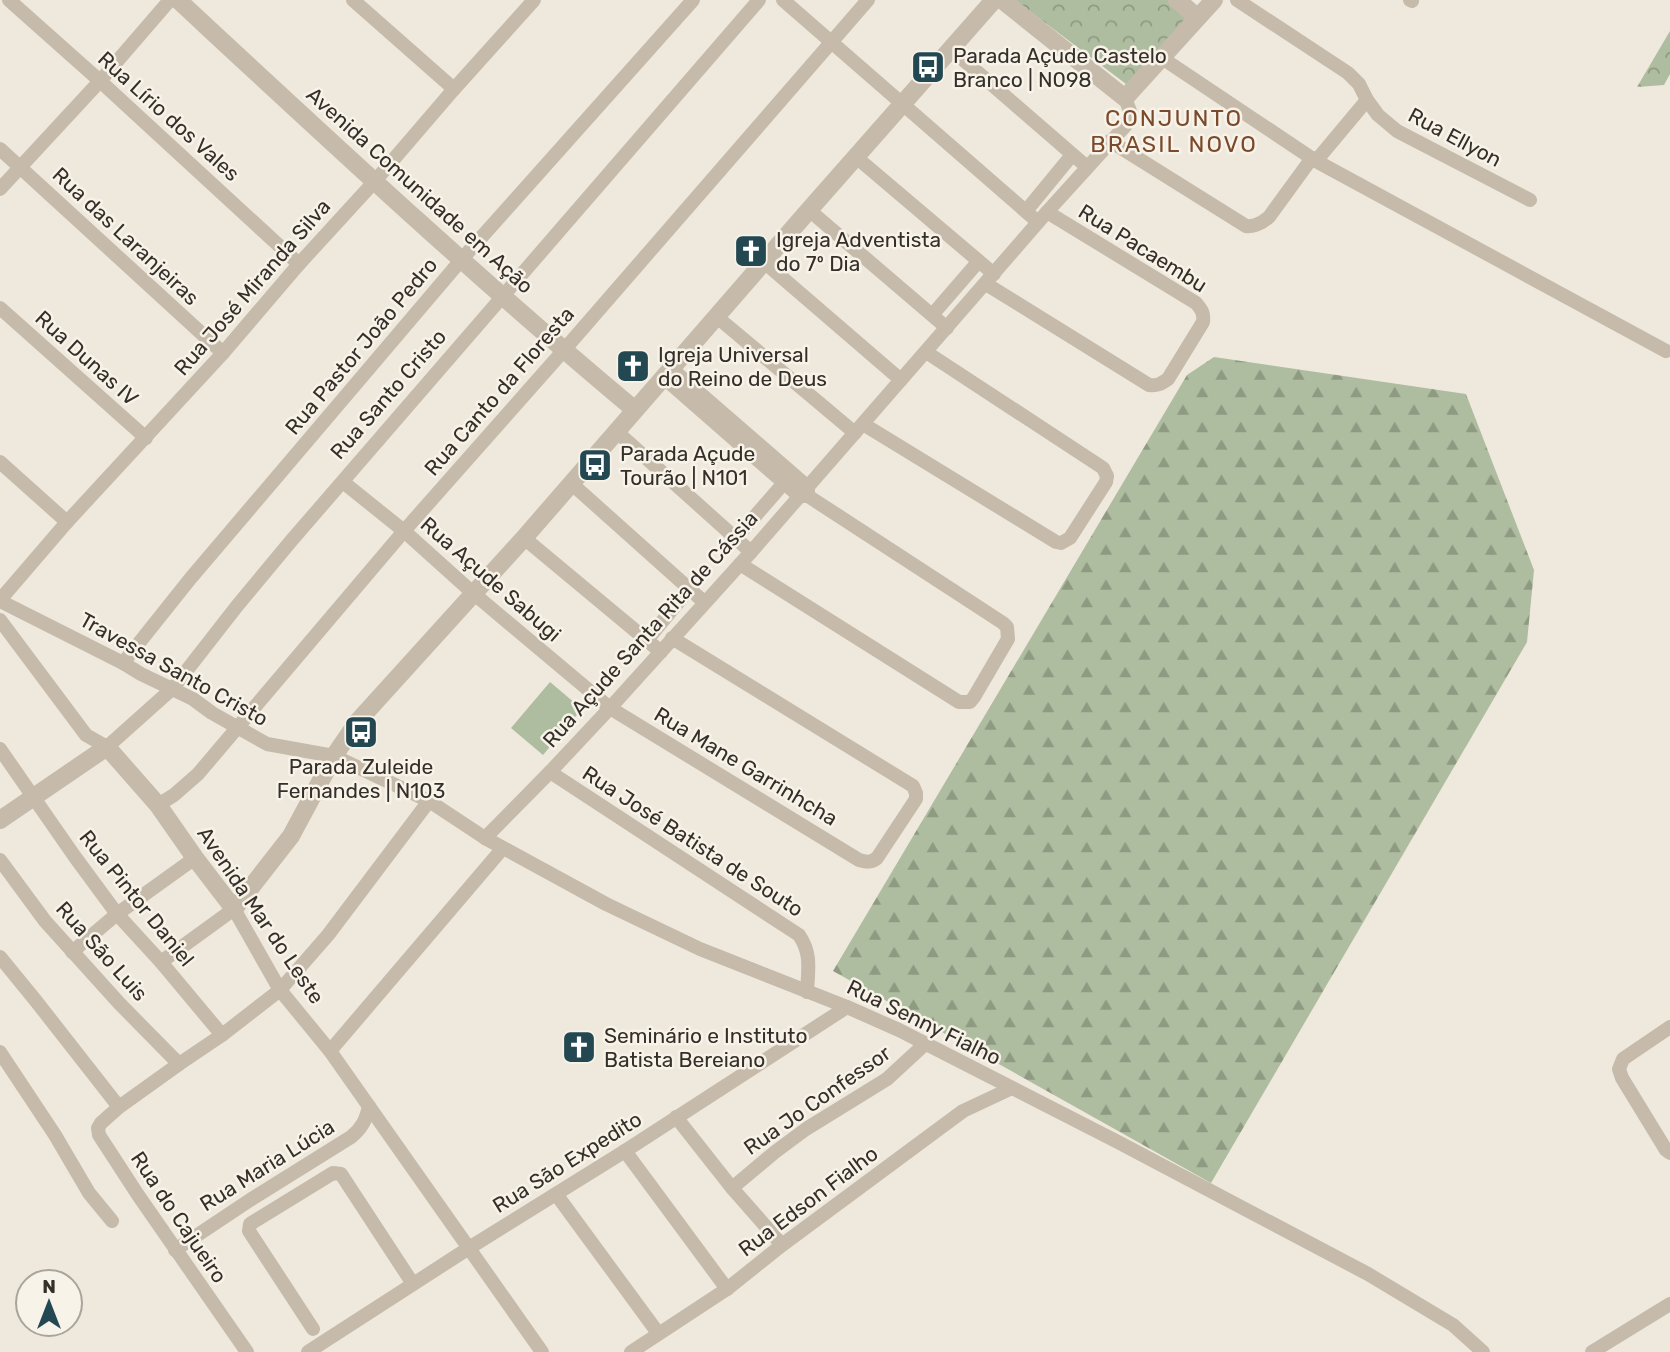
<svg xmlns="http://www.w3.org/2000/svg" width="1670" height="1352" font-family="Rubik,sans-serif">
<style>
.grass{fill:#aebd9f}
.forest{fill:url(#forest-firs)}
.park{fill:url(#park-crowns)}
.lines{fill:none;stroke-linecap:round;stroke-linejoin:round}
.minor{stroke:#c6bbaa;stroke-width:14}
.tertiary{stroke:#c6bbaa;stroke-width:18}
.labels{text-anchor:middle;dominant-baseline:central;stroke-width:5;stroke-linejoin:round;paint-order:stroke}
.poi-label{font-size:21px;fill:#352e29;stroke:#f7f3e9;text-anchor:start}
.street-label{font-size:21px;fill:#352e29;stroke:#f7f3e9}
.neighbourhood-label{font-size:23px;letter-spacing:2px;fill:#7b492b;stroke:#f7f3e9}
</style>
<defs>
<pattern id="forest-firs" width="22" height="20" patternUnits="userSpaceOnUse" patternTransform="scale(1.75)"><rect width="22" height="20" fill="#aebd9f"/><path d="M5 1l3.5 6h-7zM16 11l3.5 6h-7z" fill="#8e9a82"/></pattern>
<pattern id="park-crowns" width="20" height="18" patternUnits="userSpaceOnUse" patternTransform="scale(1.75)"><rect width="20" height="18" fill="#aebd9f"/><path d="M2 6a3 3 0 1 1 6 0M12 15a3 3 0 1 1 6 0" fill="none" stroke="#8e9a82"/></pattern>
</defs>
<rect width="100%" height="100%" fill="#efe9dd"/>
<polygon class="grass" points="550,682 582,709 543,755 511,728"/>
<polygon class="forest" points="1214,357 1466,394 1534,570 1527,642 1211,1183 833,971 1187,375"/>
<g class="park">
<polygon points="1015,0 1175,0 1193,15 1130,87"/>
<polygon points="1670,31 1670,74 1664,85 1637,87"/>
</g>
<g class="lines">
<g class="minor">
<polyline points="9,0 100,81 299,264"/>
<polyline points="353,0 454,89"/>
<polyline points="783,0 1038,222"/>
<polyline points="1237,0 1348,73 1359,84 1367,100 1378,115 1397,131 1530,200"/>
<polyline points="1410,0 1412,1"/>
<polyline points="952,50 1087,167"/>
<polyline points="1162,58 1316,161 1666,351"/>
<path d="M1110 141 1246 226C1255 227 1262 223 1269 217L1312 158"/>
<polyline points="0,149 223,353"/>
<polyline points="856,157 994,274"/>
<polyline points="1316,161 1367,100"/>
<polyline points="0,189 100,81 170,0"/>
<polyline points="809,210 947,328"/>
<polyline points="1026,211 1072,155"/>
<polyline points="764,262 901,380"/>
<path d="M986 284 1149 385C1157 386 1161 384 1168 379L1203 322C1204 313 1202 310 1196 303L1047 212"/>
<polyline points="0,308 146,438"/>
<polyline points="933,314 978,262"/>
<polyline points="717,317 855,433"/>
<polyline points="672,369 808,487 808,495"/>
<polyline points="664,378 799,496 808,496 1003,623 1007,627 1008,639 974,697 970,702 959,702 740,564"/>
<polyline points="863,424 1056,542 1061,543 1070,538 1106,482 1107,476 1103,468 926,352"/>
<polyline points="616,431 751,552"/>
<polyline points="0,462 67,522"/>
<path d="M343 482 404 531 473 593 610 708 859 860C866 862 871 863 877 858L916 799V793L913 786 672 638"/>
<polyline points="572,484 704,602"/>
<polyline points="524,538 661,652"/>
<polyline points="736,538 790,476"/>
<polyline points="0,600 67,522 223,353 299,264 375,181 454,89 534,0"/>
<polyline points="0,601 123,663 141,674 193,699 212,713 267,744 334,756 429,801 485,838 606,904 700,949 847,1007 899,1030 1116,1141 1368,1274 1453,1325 1483,1352"/>
<polyline points="0,620 86,735 107,747 173,688 237,606 291,541 759,0"/>
<polyline points="647,640 689,589"/>
<polyline points="123,663 190,579 462,259 693,0"/>
<polyline points="0,749 75,857 117,914 161,962 222,1035"/>
<path d="M550 772 799 935C812 954 808 970 807 992"/>
<polyline points="158,805 174,795 198,774 404,531 564,350 868,0"/>
<polyline points="485,838 550,772 610,708 751,552 1047,212 1126,125 1130,111 1125,98"/>
<polyline points="0,860 45,921 119,1003 179,1064"/>
<polyline points="72,952 117,914 195,858"/>
<polyline points="0,957 36,1001 119,1107"/>
<polyline points="161,962 234,909 280,990 330,1051 542,1352"/>
<polyline points="1670,1027 1623,1059 1619,1069 1622,1078 1666,1150 1670,1153"/>
<polyline points="330,1051 503,848"/>
<polyline points="0,1052 55,1135 89,1193 112,1221"/>
<polyline points="676,1117 732,1188 782,1245"/>
<polyline points="625,1151 727,1289"/>
<polyline points="732,1188 775,1152 806,1129 887,1079 925,1044"/>
<polyline points="556,1194 658,1333"/>
<path d="M175 1250 250 1200 351 1137C362 1128 366 1120 369 1106"/>
<polyline points="313,1329 249,1231 250,1224 333,1173 341,1174 413,1284"/>
<polyline points="247,1352 138,1195 99,1135 98,1128 101,1123 119,1107 179,1064 222,1035 280,990 328,935 429,801"/>
<polyline points="308,1352 469,1248 625,1151 847,1007"/>
<polyline points="631,1352 727,1289 782,1245 963,1111 1012,1088"/>
<polyline points="1592,1352 1670,1304"/>
</g>
<g class="tertiary">
<path d="M178 0C328 139 478 279 635 410"/>
<polyline points="1002,0 1125,98 1214,0"/>
<polyline points="1177,0 1197,17"/>
<polyline points="0,820 107,747 158,805 195,858 234,909 291,836 334,756 358,721 524,538 809,210 994,0"/>
</g>
</g>
<defs>
<g id="bus-square" transform="scale(1.75)"><rect x="-9" y="-9" width="18" height="18" rx="4" fill="#234852" stroke="#f7f3e9"/><path d="M-5-6H5V4H4V6H2V4H-2V6H-4V4H-5ZM-3.5-4V0h7V-4ZM-3.5 1.2v1.5H-2V1.2ZM2 1.2v1.5H3.5V1.2Z" fill="#fff"/></g>
<g id="church-square" transform="scale(1.75)"><rect x="-9" y="-9" width="18" height="18" rx="4" fill="#234852" stroke="#f7f3e9"/><path d="M-1.2-6h2.4v3.5h3.3v2.4h-3.3V6h-2.4V-.1h-3.3v-2.4h3.3Z" fill="#fff"/></g>
</defs>
<g fill-rule="evenodd">
<use href="#bus-square" x="928" y="67"/>
<use href="#church-square" x="751" y="251"/>
<use href="#church-square" x="633" y="366"/>
<use href="#bus-square" x="595" y="465"/>
<use href="#bus-square" x="361" y="732"/>
<use href="#church-square" x="579" y="1047"/>
</g>
<g class="labels">
<g class="poi-label">
<text x="953" y="55">Parada Açude Castelo<tspan x="953" dy="24">Branco | N098</tspan></text>
<text x="776" y="239">Igreja Adventista<tspan x="776" dy="24">do 7º Dia</tspan></text>
<text x="658" y="354">Igreja Universal<tspan x="658" dy="24">do Reino de Deus</tspan></text>
<text x="620" y="453">Parada Açude<tspan x="620" dy="24">Tourão | N101</tspan></text>
<text x="361" y="766" text-anchor="middle">Parada Zuleide<tspan x="361" dy="24">Fernandes | N103</tspan></text>
<text x="604" y="1035">Seminário e Instituto<tspan x="604" dy="24">Batista Bereiano</tspan></text>
</g>
<g class="street-label">
<text transform="translate(169 116) rotate(42)">Rua Lírio dos Vales</text>
<text transform="translate(1455 137) rotate(28)">Rua Ellyon</text>
<text transform="translate(420 190) rotate(42)">Avenida Comunidade em Ação</text>
<text transform="translate(126 236) rotate(43)">Rua das Laranjeiras</text>
<text transform="translate(1143 248) rotate(32)">Rua Pacaembu</text>
<text transform="translate(252 287) rotate(-49)">Rua José Miranda Silva</text>
<text transform="translate(361 346) rotate(-50)">Rua Pastor João Pedro</text>
<text transform="translate(87 358) rotate(42)">Rua Dunas IV</text>
<text transform="translate(499 391) rotate(-49)">Rua Canto da Floresta</text>
<text transform="translate(388 394) rotate(-49)">Rua Santo Cristo</text>
<text transform="translate(491 579) rotate(41)">Rua Açude Sabugi</text>
<text transform="translate(650 629) rotate(-48)">Rua Açude Santa Rita de Cássia</text>
<text transform="translate(174 669) rotate(29)">Travessa Santo Cristo</text>
<text transform="translate(746 766) rotate(31)">Rua Mane Garrinhcha</text>
<text transform="translate(693 841) rotate(33)">Rua José Batista de Souto</text>
<text transform="translate(137 898) rotate(51)">Rua Pintor Daniel</text>
<text transform="translate(261 915) rotate(56)">Avenida Mar do Leste</text>
<text transform="translate(102 951) rotate(48)">Rua São Luis</text>
<text transform="translate(924 1022) rotate(26)">Rua Senny Fialho</text>
<text transform="translate(817 1100) rotate(-35)">Rua Jo Confessor</text>
<text transform="translate(567 1162) rotate(-32)">Rua São Expedito</text>
<text transform="translate(267 1165) rotate(-32)">Rua Maria Lúcia</text>
<text transform="translate(808 1201) rotate(-37)">Rua Edson Fialho</text>
<text transform="translate(179 1217) rotate(56)">Rua do Cajueiro</text>
</g>
<g class="neighbourhood-label">
<text x="1174" y="118">CONJUNTO<tspan x="1174" dy="26">BRASIL NOVO</tspan></text>
</g>
</g>
<g transform="translate(49 1303)"><circle r="33" fill="#f7f3e9" stroke="#a9a49c" stroke-width="2"/>
<path d="M0-5L12 26L0 18L-12 26Z" fill="#234852"/>
<text y="-10" font-size="19" font-weight="bold" text-anchor="middle" fill="#352e29">N</text>
</g>
</svg>
